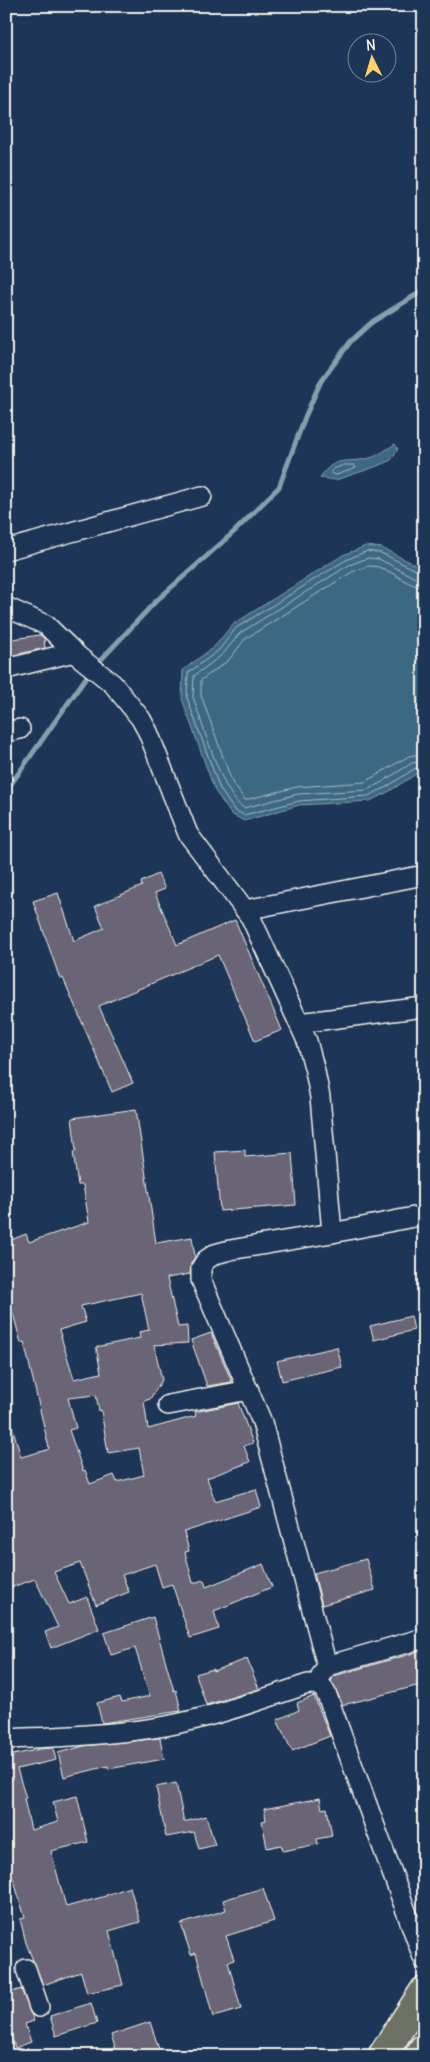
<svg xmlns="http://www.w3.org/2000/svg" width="430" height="2062" font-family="Delius,sans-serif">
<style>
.water{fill:#3c6882;stroke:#869fab}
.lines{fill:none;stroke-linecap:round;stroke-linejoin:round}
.shore{stroke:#aababf;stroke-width:1}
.stream{stroke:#869fab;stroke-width:5}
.building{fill:#6a6576;stroke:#f4f1e8;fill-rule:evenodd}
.minor-casing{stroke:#f4f1e8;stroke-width:22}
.trunk-casing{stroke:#f4f1e8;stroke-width:31}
.minor{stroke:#1d3557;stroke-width:19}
.trunk{stroke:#6c7065;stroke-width:28}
</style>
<rect width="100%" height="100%" fill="#1d3557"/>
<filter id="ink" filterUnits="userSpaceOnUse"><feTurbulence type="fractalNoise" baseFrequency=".02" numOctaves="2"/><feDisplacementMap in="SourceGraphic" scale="10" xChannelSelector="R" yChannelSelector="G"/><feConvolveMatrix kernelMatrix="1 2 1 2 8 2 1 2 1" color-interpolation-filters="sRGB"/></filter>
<g filter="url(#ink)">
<g class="water">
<path d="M395 444 398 449 391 460 375 467 336 480 320 478C334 456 344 463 366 459 377 457 385 450 395 444Z"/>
<polygon points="366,546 382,548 424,569 424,772 416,774 388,792 370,801 299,805 244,821 231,814 215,791 182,699 183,670 215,646 232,625 343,555"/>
</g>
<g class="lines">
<g class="shore">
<polygon points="344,465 354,465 356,468 336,475 331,473 332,470"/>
<polyline points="424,574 381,553 367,551 346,560 236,628 219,650 188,673 187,698 220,789 234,810 244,815 299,801 368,796 385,788 414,769 424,767"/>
<path d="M424 580 417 579 379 559 368 558 349 565 240 633 223 654 194 676 193 697C202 722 223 798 244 808L298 794 367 790 382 782 412 763 424 761"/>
<path d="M424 587C405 587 390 566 371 566 365 566 358 570 352 572L245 639 229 660 201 680V695L232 782 245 800 297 787 365 782 409 756 424 753"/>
</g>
<g class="stream">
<polyline points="96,665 156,601 235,531 279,487 305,417 321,381 351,341 372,322 424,290"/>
<polyline points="6,791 90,672"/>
</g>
</g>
<g class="building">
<polygon points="40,635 44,638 45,648 6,657 6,640"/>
<polygon points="158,874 165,889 155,893 177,945 235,920 282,1030 255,1041 218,955 99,1006 133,1083 112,1092 63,978 60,979 33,901 58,893 74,941 104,928 95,906 142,886 141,882"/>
<path d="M136 1109 156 1243 192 1237 195 1257 191 1263 190 1274 167 1278 178 1327 187 1326 188 1343 154 1345 162 1380 150 1399 144 1401 148 1429 196 1416 195 1412 238 1403 253 1443 244 1446 250 1462 207 1478 215 1501 256 1489 261 1507 184 1532 189 1551 185 1552 193 1583 204 1580 206 1587 263 1564 272 1587 214 1611 219 1629 190 1638 172 1584 162 1587 155 1564 122 1575 129 1592 96 1605 80 1563 54 1572 69 1604 87 1597 99 1629 51 1648 45 1632 58 1627 35 1579 6 1589V1515L12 1513 6 1495V1419H10L21 1457 47 1450 49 1448 24 1342 21 1343 6 1288V1242L26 1234 29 1242 89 1222 83 1185H78L73 1152 76 1151 72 1118ZM141 1293 149 1330 139 1332 140 1338 96 1347 101 1373 74 1379 59 1330 86 1322 81 1306ZM96 1395 99 1411 101 1410 108 1453 139 1448 144 1475 117 1482 114 1475 90 1484 85 1470 83 1471 69 1430 76 1428 68 1398Z"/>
<polygon points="245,1150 245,1157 292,1153 296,1205 220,1211 215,1152"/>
<polygon points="411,1316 414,1330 374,1340 370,1326"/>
<polygon points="211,1333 232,1382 207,1386 191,1340"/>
<polygon points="337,1347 342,1367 282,1381 277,1361"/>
<polygon points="366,1559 375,1590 322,1605 314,1573"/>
<polygon points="153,1617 174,1691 176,1690 181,1711 102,1723 97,1703 120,1697 122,1702 150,1696 135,1648 111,1655 104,1633"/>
<polygon points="424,1650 424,1684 343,1705 331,1681 334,1676"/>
<polygon points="247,1659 259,1689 206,1705 196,1674 213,1669 213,1671"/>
<polygon points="314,1696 330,1736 292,1751 277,1720 299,1710 297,1703"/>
<polygon points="160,1738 164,1759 108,1769 108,1766 64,1777 58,1753 84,1746"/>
<polygon points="53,1748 56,1760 17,1769 26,1798 24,1799 31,1830 58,1822 53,1802 77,1796 88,1842 51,1851 66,1907 106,1896 106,1895 130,1887 140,1922 109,1931 123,1985 87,1993 81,1972 43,1985 26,1943 20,1919 25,1918 6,1854 6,1750 11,1750 13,1755 40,1749"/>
<polygon points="176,1783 184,1822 206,1816 215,1845 199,1849 194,1832 166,1837 156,1787"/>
<polygon points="320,1798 322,1809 327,1808 332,1836 317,1839 318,1844 283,1851 281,1845 267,1848 262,1821 266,1820 264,1809"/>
<polygon points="263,1888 274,1921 226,1936 234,1960 228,1962 241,2009 213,2017 196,1953 191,1955 181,1924 226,1910 223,1900"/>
<polygon points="21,1989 34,2021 25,2024 31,2042 15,2048 6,2023 6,1994"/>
<polygon points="91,2003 97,2023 56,2036 50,2016"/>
<polygon points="150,2022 160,2052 147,2056 118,2056 111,2035"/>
</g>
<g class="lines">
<g class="minor-casing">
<g id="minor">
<polyline points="6,550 202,496"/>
<polyline points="6,607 46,625 78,656 113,684 141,719 148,732 188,834 251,918 307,1041 315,1071 320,1097 332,1233"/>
<polyline points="6,669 74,652"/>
<polyline points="6,732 20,729"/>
<polyline points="245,910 424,875"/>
<polyline points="299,1023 424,1007"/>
<polyline points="168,1405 249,1390"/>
<polyline points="327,1666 262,1422 201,1280 201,1268 206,1260 215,1254 230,1250 332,1233 424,1215"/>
<polyline points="321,1676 327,1666 424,1638"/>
<path d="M6 1739C59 1737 113 1735 166 1726 214 1717 262 1699 308 1684 320 1684 324 1687 328 1698L424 1960"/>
<polyline points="26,1969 39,2007"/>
</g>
</g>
<g class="trunk-casing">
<g id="trunk">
<polyline points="382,2056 424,1991"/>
<polyline points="419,2056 424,2048"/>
</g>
</g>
<use href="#minor" class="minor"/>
<use href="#trunk" class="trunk"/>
</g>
</g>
<rect width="430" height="2062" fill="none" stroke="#1d3557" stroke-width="25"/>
<rect x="12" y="12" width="405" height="2037" fill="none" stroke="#f4f1e8" stroke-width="2" filter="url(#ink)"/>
<g transform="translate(372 58) rotate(355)"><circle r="24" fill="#1d3557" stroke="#738091"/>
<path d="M0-4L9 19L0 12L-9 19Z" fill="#ffd166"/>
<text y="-8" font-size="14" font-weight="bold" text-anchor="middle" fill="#f4f1e8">N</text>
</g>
</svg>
